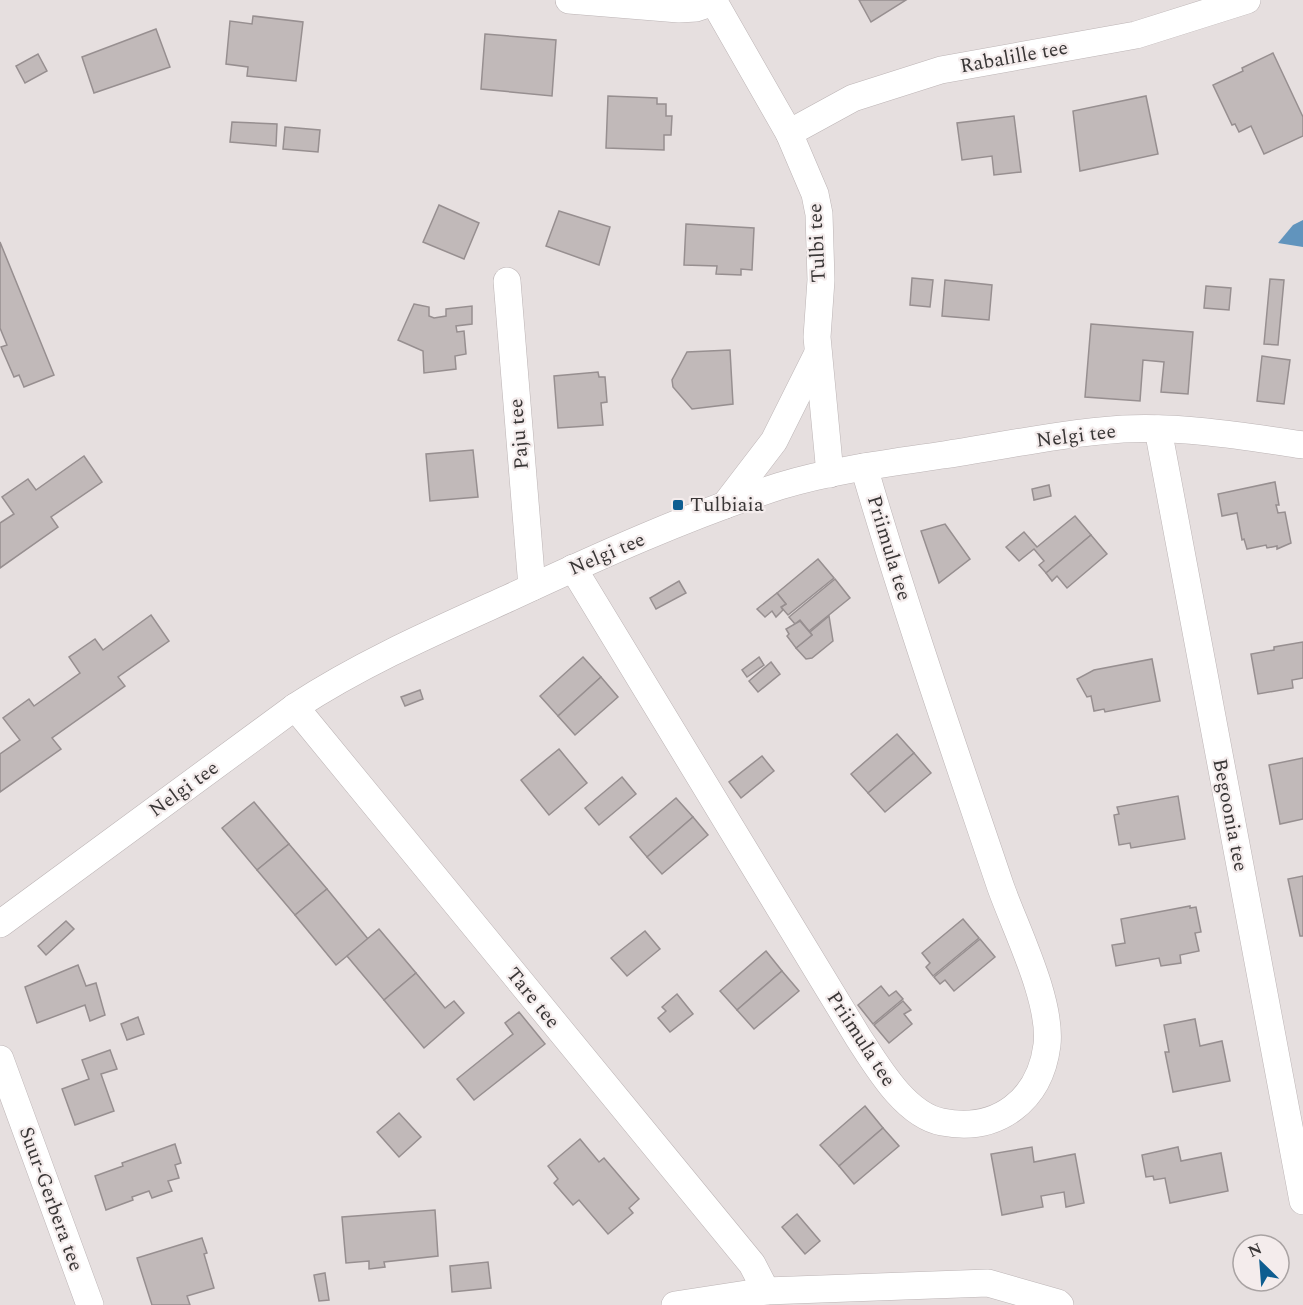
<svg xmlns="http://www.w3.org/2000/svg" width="1303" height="1305" font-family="Spectral,serif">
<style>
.water{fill:#6194bd}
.building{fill:#c1b9b9;stroke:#978f90;stroke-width:1.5}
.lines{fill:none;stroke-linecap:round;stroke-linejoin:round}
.street-casing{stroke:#bcb4b5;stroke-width:28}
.street{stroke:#fff;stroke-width:27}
.poi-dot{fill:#0e5d90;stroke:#f4ecec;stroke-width:2}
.labels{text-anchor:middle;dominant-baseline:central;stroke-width:4.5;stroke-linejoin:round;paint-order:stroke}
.street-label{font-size:20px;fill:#393636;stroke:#f4ecec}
.poi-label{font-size:20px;fill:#393636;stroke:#f4ecec;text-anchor:start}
</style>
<rect width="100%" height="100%" fill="#e6dfdf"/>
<polygon class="water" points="1303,220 1303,247 1278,243 1293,225"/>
<g class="building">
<polygon points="859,0 906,0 871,22"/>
<polygon points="253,16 303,22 296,81 247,76 248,67 226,64 230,21 252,24"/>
<polygon points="156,29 170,67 94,93 82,57"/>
<polygon points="485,34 556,40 552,96 481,89"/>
<polygon points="1273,53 1303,117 1303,136 1264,154 1251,126 1239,132 1235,124 1232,125 1213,85 1243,71 1242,68"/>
<polygon points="38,54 47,71 25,83 16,66"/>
<polygon points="608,96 657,98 657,104 666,104 666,116 672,116 671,135 664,135 664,150 606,148"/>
<polygon points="1146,96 1158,154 1080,171 1073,111"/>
<polygon points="1014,116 1021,172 994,175 992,156 962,160 957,123"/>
<polygon points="232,122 277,124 276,146 230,142"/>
<polygon points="285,127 320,130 318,152 283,149"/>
<polygon points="439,205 479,223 464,259 423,242"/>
<polygon points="559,211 610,227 599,265 546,246"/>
<polygon points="686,224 754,228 752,270 741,269 741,275 716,274 717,266 684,265"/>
<polygon points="0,242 54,375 24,387 19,375 14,377 1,347 7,345 0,328"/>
<polygon points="912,278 933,280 930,307 910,305"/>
<polygon points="1270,279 1284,280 1278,345 1264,344"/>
<polygon points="945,280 992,285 989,320 942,316"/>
<polygon points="1206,286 1231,288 1229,310 1204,308"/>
<polygon points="414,304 429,307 429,316 434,318 446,316 446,309 472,306 472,324 456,326 457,332 464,331 466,354 455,356 456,369 424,373 423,351 398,340"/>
<polygon points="1091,324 1193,332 1188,394 1161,392 1164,362 1143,360 1140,401 1085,397"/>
<polygon points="730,350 733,404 692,409 673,387 672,380 687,352"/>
<polygon points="1262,356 1290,360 1284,404 1257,401"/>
<polygon points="598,372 599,377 605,377 607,402 601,403 603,425 558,428 554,376"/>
<polygon points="473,450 478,497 430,501 426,454"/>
<polygon points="84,456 102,482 51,517 58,527 0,568 0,523 14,514 2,497 28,479 36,490"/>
<polygon points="1275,482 1279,505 1276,505 1278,513 1285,512 1291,543 1277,549 1277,546 1267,548 1266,545 1247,549 1244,539 1242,540 1237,513 1222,516 1218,494"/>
<polygon points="1049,485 1051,496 1034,500 1032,489"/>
<polygon points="1075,516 1091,535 1046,573 1039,565 1044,561 1034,549 1019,561 1006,547 1024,532 1037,547"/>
<polygon points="945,524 970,559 939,583 921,531"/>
<polygon points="1091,535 1107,554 1067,588 1057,576 1052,581 1046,573"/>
<polygon points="818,559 834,578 788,615 781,607 786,604 777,593"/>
<polygon points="835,579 850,598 809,631 800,620 795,624 789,617"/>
<polygon points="679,581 686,593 656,609 650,598"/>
<polygon points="777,593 786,604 781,607 783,610 776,617 772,611 765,617 757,609"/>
<polygon points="151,615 169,641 118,677 125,686 52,738 61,749 0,792 0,754 20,740 3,718 29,699 34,706 80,673 69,657 95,639 103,650"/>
<polygon points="829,616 833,641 812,658 806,659 796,648 812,635 810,632"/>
<polygon points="800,621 812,635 796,648 787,636 789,634 786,629"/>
<polygon points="1303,642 1303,678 1292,680 1293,688 1258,694 1251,654 1274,650 1274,647"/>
<polygon points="583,657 601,677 558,716 540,696"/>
<polygon points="759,657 764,665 747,677 742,670"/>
<polygon points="1152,659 1160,701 1105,712 1104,709 1094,711 1091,696 1087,697 1077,679 1094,670"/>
<polygon points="771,662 780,674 758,692 749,681"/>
<polygon points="601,677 618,697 575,735 558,716"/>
<polygon points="420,690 423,699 405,706 401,697"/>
<polygon points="897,734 914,753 868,793 851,774"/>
<polygon points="559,749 587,783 549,815 521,780"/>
<polygon points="914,753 931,773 885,812 868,793"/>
<polygon points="762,756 774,771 741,798 729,782"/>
<polygon points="1303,758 1303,819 1280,824 1269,765"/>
<polygon points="622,777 636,794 599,825 585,808"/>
<polygon points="1178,796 1185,839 1131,848 1130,843 1119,845 1114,815 1119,814 1117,807"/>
<polygon points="676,798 693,817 647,857 630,837"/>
<polygon points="254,802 289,844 257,870 222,828"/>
<polygon points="693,817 708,835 662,874 647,857"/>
<polygon points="289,844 327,889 295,915 257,870"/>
<polygon points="1303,876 1303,936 1300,936 1288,879"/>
<polygon points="327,889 368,939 336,965 295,915"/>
<polygon points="1190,906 1190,908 1196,907 1201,932 1195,933 1199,951 1180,955 1181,963 1161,966 1159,958 1116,966 1112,945 1125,943 1121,919"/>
<polygon points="963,919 979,938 933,976 926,967 930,963 922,953"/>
<polygon points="66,921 74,929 46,955 38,946"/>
<polygon points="379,929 416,973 384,1000 347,956"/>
<polygon points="645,931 660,949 627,976 611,958"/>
<polygon points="980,939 995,957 954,991 945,980 940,984 934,977"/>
<polygon points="766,951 782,971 737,1010 720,991"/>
<polygon points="78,965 86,986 96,983 105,1015 90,1021 85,1005 37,1023 25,987"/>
<polygon points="782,971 799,991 754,1029 737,1010"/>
<polygon points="416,973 445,1008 454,1001 464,1013 424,1048 384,1000"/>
<polygon points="881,986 889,996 896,991 903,999 873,1024 858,1005"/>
<polygon points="677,994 693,1014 670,1032 658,1018 666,1011 662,1007"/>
<polygon points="903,1001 911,1010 904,1014 912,1024 889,1043 874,1025"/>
<polygon points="519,1012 545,1044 474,1100 457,1079 513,1034 505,1023"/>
<polygon points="138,1017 144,1034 127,1040 121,1024"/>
<polygon points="1195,1019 1200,1046 1222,1041 1230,1081 1173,1092 1165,1052 1169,1052 1164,1025"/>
<polygon points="110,1050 117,1069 101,1074 114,1111 75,1125 62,1089 89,1079 82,1060"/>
<polygon points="865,1106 883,1128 839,1166 820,1145"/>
<polygon points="399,1113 421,1137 399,1157 377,1132"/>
<polygon points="883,1128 899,1146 854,1184 839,1166"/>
<polygon points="580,1139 599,1162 604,1158 639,1199 629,1208 633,1213 608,1234 579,1200 573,1205 554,1183 558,1179 548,1166"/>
<polygon points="175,1144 181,1163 175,1165 179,1178 168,1181 172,1191 152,1198 149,1191 132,1197 133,1200 106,1210 95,1176 123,1166 122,1163"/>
<polygon points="1032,1147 1034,1162 1075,1154 1084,1203 1066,1207 1064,1192 1041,1196 1043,1207 1002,1215 991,1154"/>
<polygon points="1178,1147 1181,1161 1221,1153 1228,1191 1170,1203 1165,1178 1154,1180 1153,1176 1146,1177 1142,1155"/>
<polygon points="435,1210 438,1256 384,1262 385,1267 369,1269 369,1261 346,1263 342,1217"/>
<polygon points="797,1214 820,1241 805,1254 782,1227"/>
<polygon points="202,1238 207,1253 204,1254 214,1288 187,1296 190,1305 152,1305 137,1258"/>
<polygon points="488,1262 491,1288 452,1292 450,1266"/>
<polygon points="325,1273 329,1300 319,1301 314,1275"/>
</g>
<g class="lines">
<g class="street-casing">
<g id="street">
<polyline points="569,0 679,9 696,8 714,2"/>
<polyline points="713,0 789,133 815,194 819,214 821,280 817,337 830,474"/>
<polyline points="789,133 853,98 941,70 1136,35 1247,0"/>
<polyline points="507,281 532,587"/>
<polyline points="1158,429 1303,1201"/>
<polyline points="725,505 774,441 818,353"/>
<path d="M573 568 858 1037C877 1066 905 1115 942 1122 998 1133 1040 1100 1047 1045 1052 1000 1015 928 1000 885 953 746 905 608 864 467"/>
<polyline points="295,707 752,1264 766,1291"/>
<path d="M0 924 295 707C362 663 436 631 509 598 597 557 687 516 780 486 833 470 889 463 943 455 1002 446 1062 433 1123 429 1183 426 1243 436 1303 445"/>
<polyline points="0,1059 90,1305"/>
<polyline points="675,1305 766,1291 988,1283 1058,1303 1060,1305"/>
</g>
</g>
<use href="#street" class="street"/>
</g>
<rect class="poi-dot" x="672" y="499" width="12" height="12" rx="3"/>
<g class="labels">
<g class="street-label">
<text transform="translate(1014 57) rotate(-10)">Rabalille tee</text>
<text transform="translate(817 243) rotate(-93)">Tulbi tee</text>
<text transform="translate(519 434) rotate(-95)">Paju tee</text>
<text transform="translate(1076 436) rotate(-7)">Nelgi tee</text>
<text transform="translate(889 548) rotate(73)">Priimula tee</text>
<text transform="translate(607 554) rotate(-23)">Nelgi tee</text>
<text transform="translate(184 789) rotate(-36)">Nelgi tee</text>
<text transform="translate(1230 815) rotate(79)">Begoonia tee</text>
<text transform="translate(533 998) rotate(51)">Tare tee</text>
<text transform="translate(861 1039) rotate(57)">Priimula tee</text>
<text transform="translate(51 1199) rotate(70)">Suur-Gerbera tee</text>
</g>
<g class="poi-label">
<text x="690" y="505">Tulbiaia</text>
</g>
</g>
<g transform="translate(1261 1263) rotate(335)"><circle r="28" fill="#f4ecec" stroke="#a9a3a3" stroke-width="1.5"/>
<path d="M0-4.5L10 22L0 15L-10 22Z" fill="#0e5d90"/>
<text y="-9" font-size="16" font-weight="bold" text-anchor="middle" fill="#393636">N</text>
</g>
</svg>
